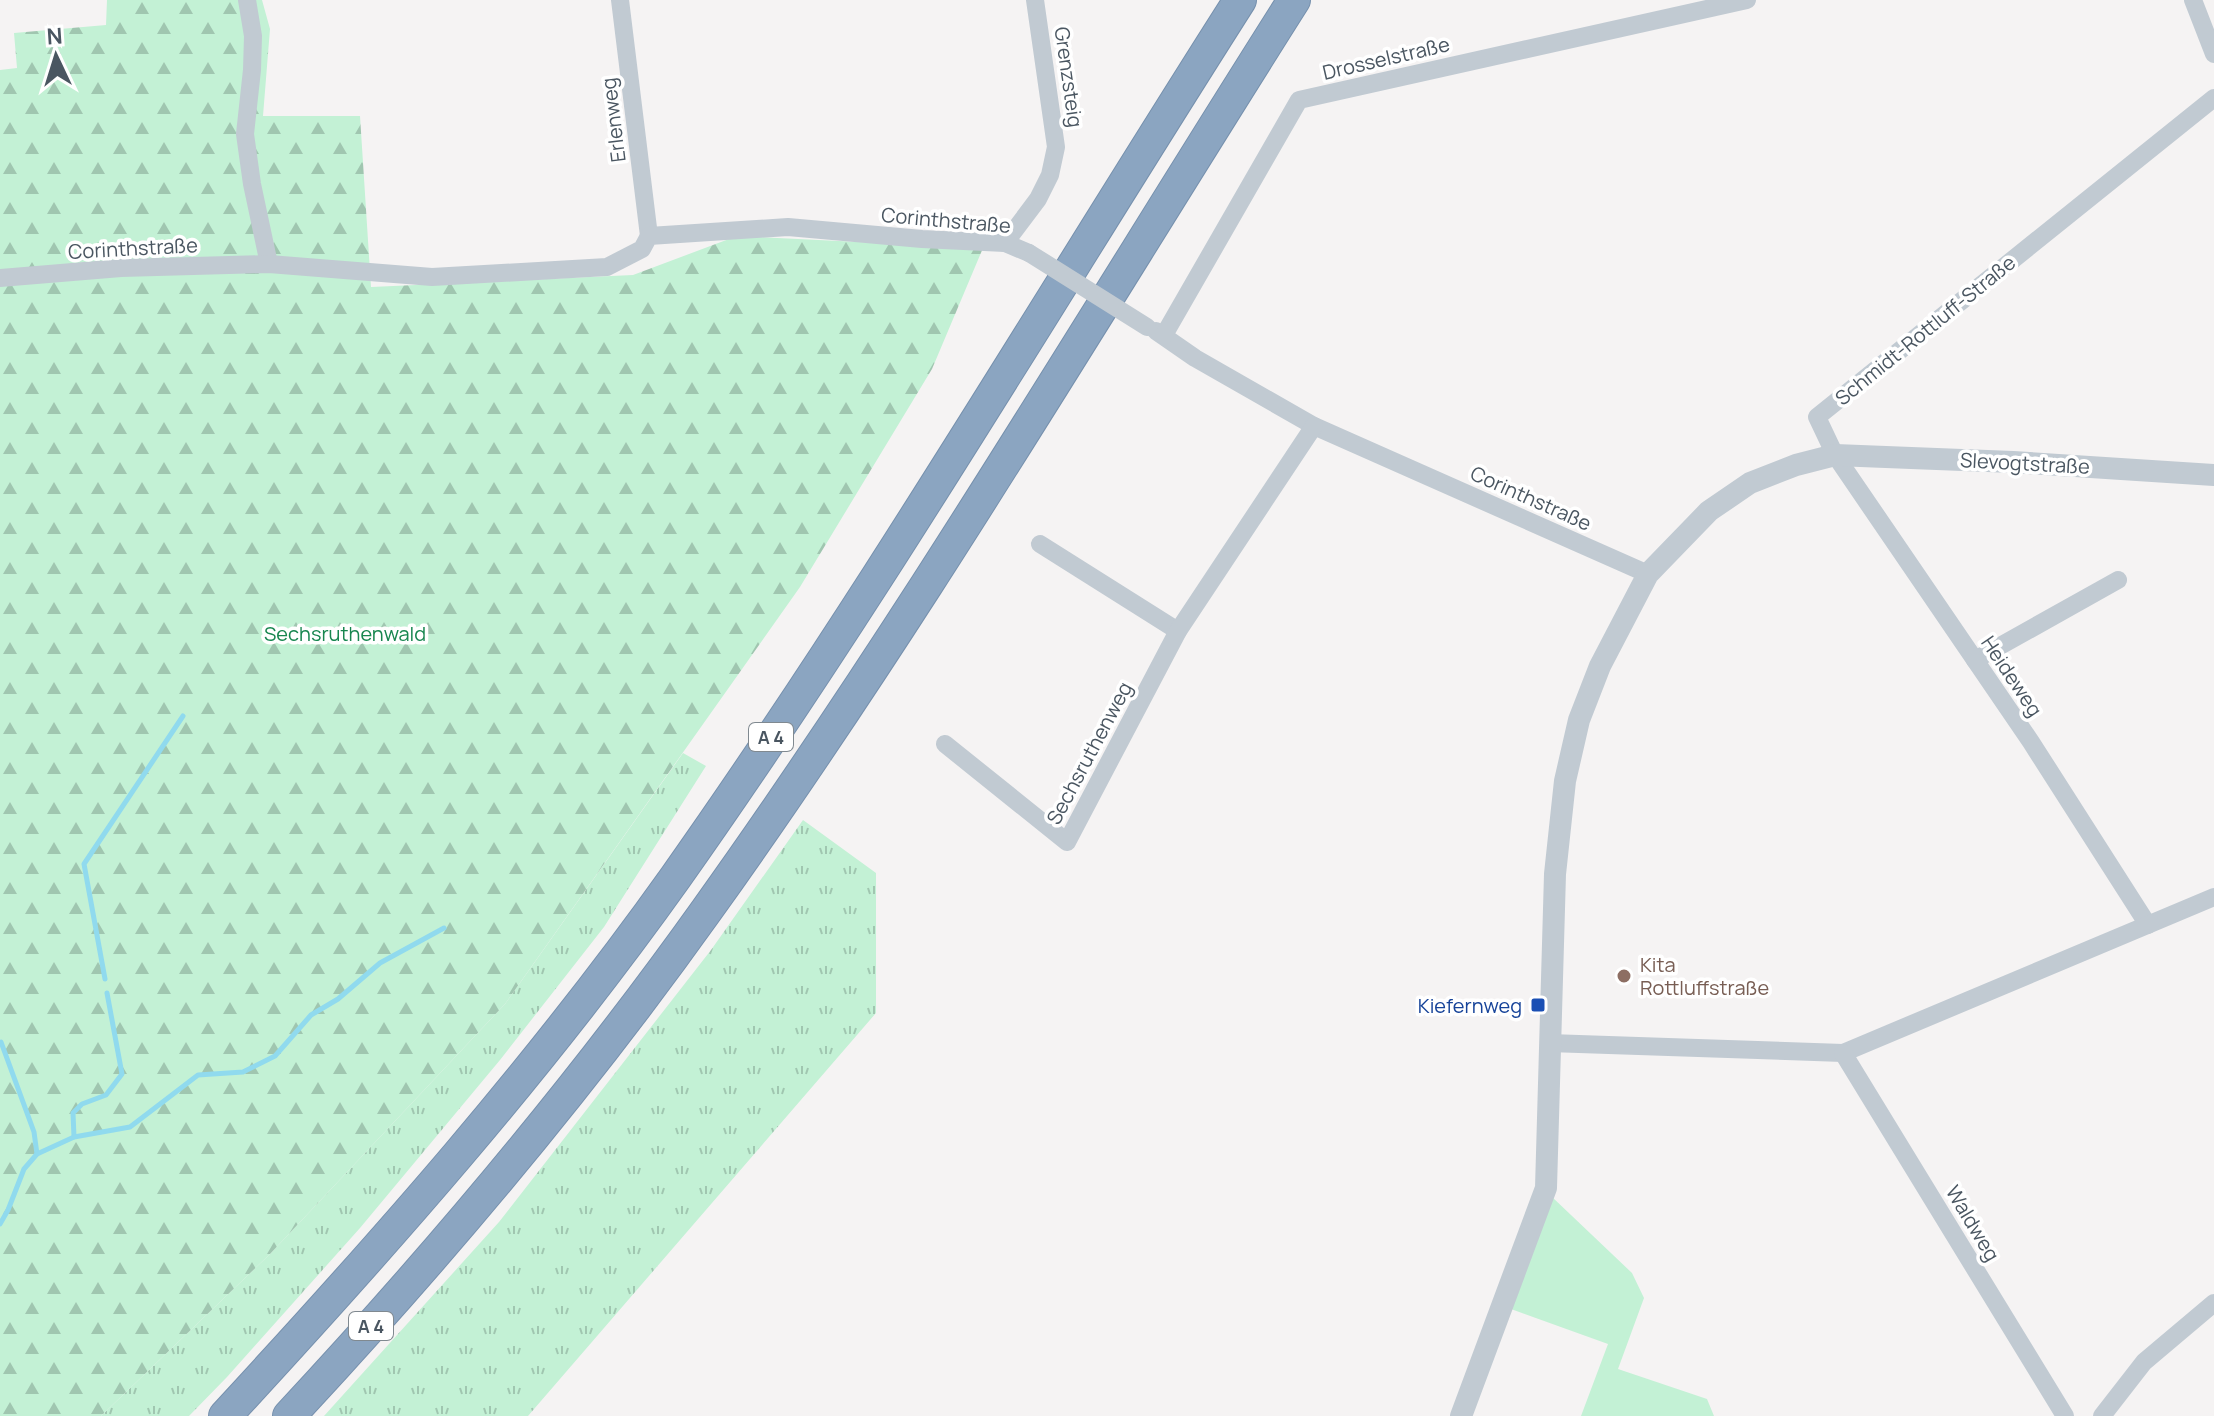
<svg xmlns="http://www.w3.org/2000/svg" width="2214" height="1416" font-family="Manrope,sans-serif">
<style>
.grass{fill:url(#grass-tufts)}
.forest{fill:url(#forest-firs)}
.garden{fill:#c3f1d5}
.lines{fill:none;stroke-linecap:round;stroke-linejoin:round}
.stream{stroke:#90daee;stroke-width:5}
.motorway-casing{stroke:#7690ad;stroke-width:34}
.minor{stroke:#c1cad2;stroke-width:18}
.tertiary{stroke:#c1cad2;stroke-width:22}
.motorway{stroke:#8ba5c1;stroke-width:32}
.minor-bridge{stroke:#c1cad2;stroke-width:18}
.education-dot{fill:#8d6e63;stroke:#fff;stroke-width:3}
.transit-dot{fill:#1a4fb4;stroke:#fff;stroke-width:3}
.labels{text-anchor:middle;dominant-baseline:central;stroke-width:7;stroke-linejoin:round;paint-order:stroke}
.shield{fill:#fff;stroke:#808990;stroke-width:2}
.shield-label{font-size:18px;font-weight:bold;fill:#4a5661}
.street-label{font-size:20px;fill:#4a5661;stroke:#fff}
.park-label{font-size:20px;fill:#17864f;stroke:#fff}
.education-label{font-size:20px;fill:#785e54;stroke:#fff;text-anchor:start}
.transit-label{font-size:20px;fill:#164399;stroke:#fff;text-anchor:end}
</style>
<defs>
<pattern id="grass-tufts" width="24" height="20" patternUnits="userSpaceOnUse" patternTransform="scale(2)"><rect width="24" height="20" fill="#c3f1d5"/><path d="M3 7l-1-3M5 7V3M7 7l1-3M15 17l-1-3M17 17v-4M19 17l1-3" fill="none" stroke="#a0c6b0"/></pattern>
<pattern id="forest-firs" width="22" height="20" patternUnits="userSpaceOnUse" patternTransform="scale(2)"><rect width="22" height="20" fill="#c3f1d5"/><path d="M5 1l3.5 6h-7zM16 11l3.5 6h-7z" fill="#a0c6b0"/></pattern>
</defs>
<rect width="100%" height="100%" fill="#f5f3f3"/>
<g class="grass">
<polygon points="683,753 706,766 604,927 500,1060 360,1228 227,1377 189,1416 101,1416 270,1254 505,1004"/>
<polygon points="803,820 876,873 876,1013 528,1416 324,1416 499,1222 711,950"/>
</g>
<polygon class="forest" points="107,0 262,0 270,29 263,116 360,116 371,287 633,275 737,236 983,248 932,369 800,587 505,1004 270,1254 101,1416 0,1416 0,70 17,68 14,33 106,25"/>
<polygon class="garden" points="1551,1196 1632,1273 1644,1298 1618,1369 1707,1399 1714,1416 1581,1416 1608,1344 1511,1309"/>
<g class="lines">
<g class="stream">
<polyline points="105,979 84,864 183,716"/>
<polyline points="1,1042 34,1132 37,1154"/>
<polyline points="74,1137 73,1113 82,1104 106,1095 122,1074 107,993"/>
<polyline points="0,1224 8,1210 24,1169 37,1154 74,1137 130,1127 198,1075 243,1072 275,1056 311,1015 338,999 380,963 444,928"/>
</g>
<g class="motorway-casing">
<g id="motorway">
<path d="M225 1416C384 1244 539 1069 675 878 876 594 1053 293 1240 0"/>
<path d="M289 1416C438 1256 579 1089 706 911 916 618 1101 304 1294 0"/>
</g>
</g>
<g class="minor">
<polyline points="247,0 253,36 252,70 245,134 252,184 269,264"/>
<polyline points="620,0 649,236"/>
<polyline points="2193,0 2214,54"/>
<polyline points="1005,243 1038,199 1050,175 1056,147 1035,0"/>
<polyline points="0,278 121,268 269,264 432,277 607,267 642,249 649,236 788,227 922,239 1005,243 1029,253"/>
<polyline points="1156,331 1195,358 1314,426 1648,574"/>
<polyline points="1164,335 1299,100 1747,0"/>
<polyline points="1040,544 1178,631"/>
<polyline points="1975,660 2118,580"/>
<polyline points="945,744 1067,842 1178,631 1314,426"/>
<polyline points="2148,925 2031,742 1835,455 1817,417 2214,98"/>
<polyline points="1549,1043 1843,1053 2214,897"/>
<polyline points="1843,1053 2065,1416"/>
<polyline points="2102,1416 2144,1362 2214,1303"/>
</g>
<polyline class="tertiary" points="1461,1416 1546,1188 1555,874 1565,781 1579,720 1600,666 1648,574 1709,511 1750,483 1796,465 1835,455 2013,462 2214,475"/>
<use href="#motorway" class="motorway"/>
<polyline class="minor-bridge" points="1029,253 1147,327"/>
</g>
<circle class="education-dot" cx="1624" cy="976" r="8"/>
<rect class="transit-dot" x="1530" y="997" width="16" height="16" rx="4"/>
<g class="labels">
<g class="shield">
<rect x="749" y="723" width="44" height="28" rx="6"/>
<rect x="349" y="1312" width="44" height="28" rx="6"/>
</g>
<g class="shield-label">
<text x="771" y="737">A 4</text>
<text x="371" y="1326">A 4</text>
</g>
<g class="street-label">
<text transform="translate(1386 58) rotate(-13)">Drosselstraße</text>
<text transform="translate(1069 77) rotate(82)">Grenzsteig</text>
<text transform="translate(613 120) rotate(-97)">Erlenweg</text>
<text transform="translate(946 220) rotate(5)">Corinthstraße</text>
<text transform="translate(133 248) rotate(-3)">Corinthstraße</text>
<text transform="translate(1925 330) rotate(-39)">Schmidt-Rottluff-Straße</text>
<text transform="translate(2025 463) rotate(3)">Slevogtstraße</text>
<text transform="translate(1531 498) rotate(24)">Corinthstraße</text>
<text transform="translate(2012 676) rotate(56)">Heideweg</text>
<text transform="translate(1089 753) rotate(-62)">Sechsruthenweg</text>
<text transform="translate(1973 1223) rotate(59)">Waldweg</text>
</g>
<g class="park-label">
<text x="345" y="633">Sechsruthenwald</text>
</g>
<g class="education-label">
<text x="1640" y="964">Kita<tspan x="1640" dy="23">Rottluffstraße</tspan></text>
</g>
<g class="transit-label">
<text x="1522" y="1005">Kiefernweg</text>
</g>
</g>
<g transform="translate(56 56) rotate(356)" stroke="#ffffff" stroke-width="6" paint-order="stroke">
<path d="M0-6L14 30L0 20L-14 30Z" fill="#4a5661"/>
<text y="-12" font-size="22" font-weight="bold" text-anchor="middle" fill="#4a5661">N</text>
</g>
</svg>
